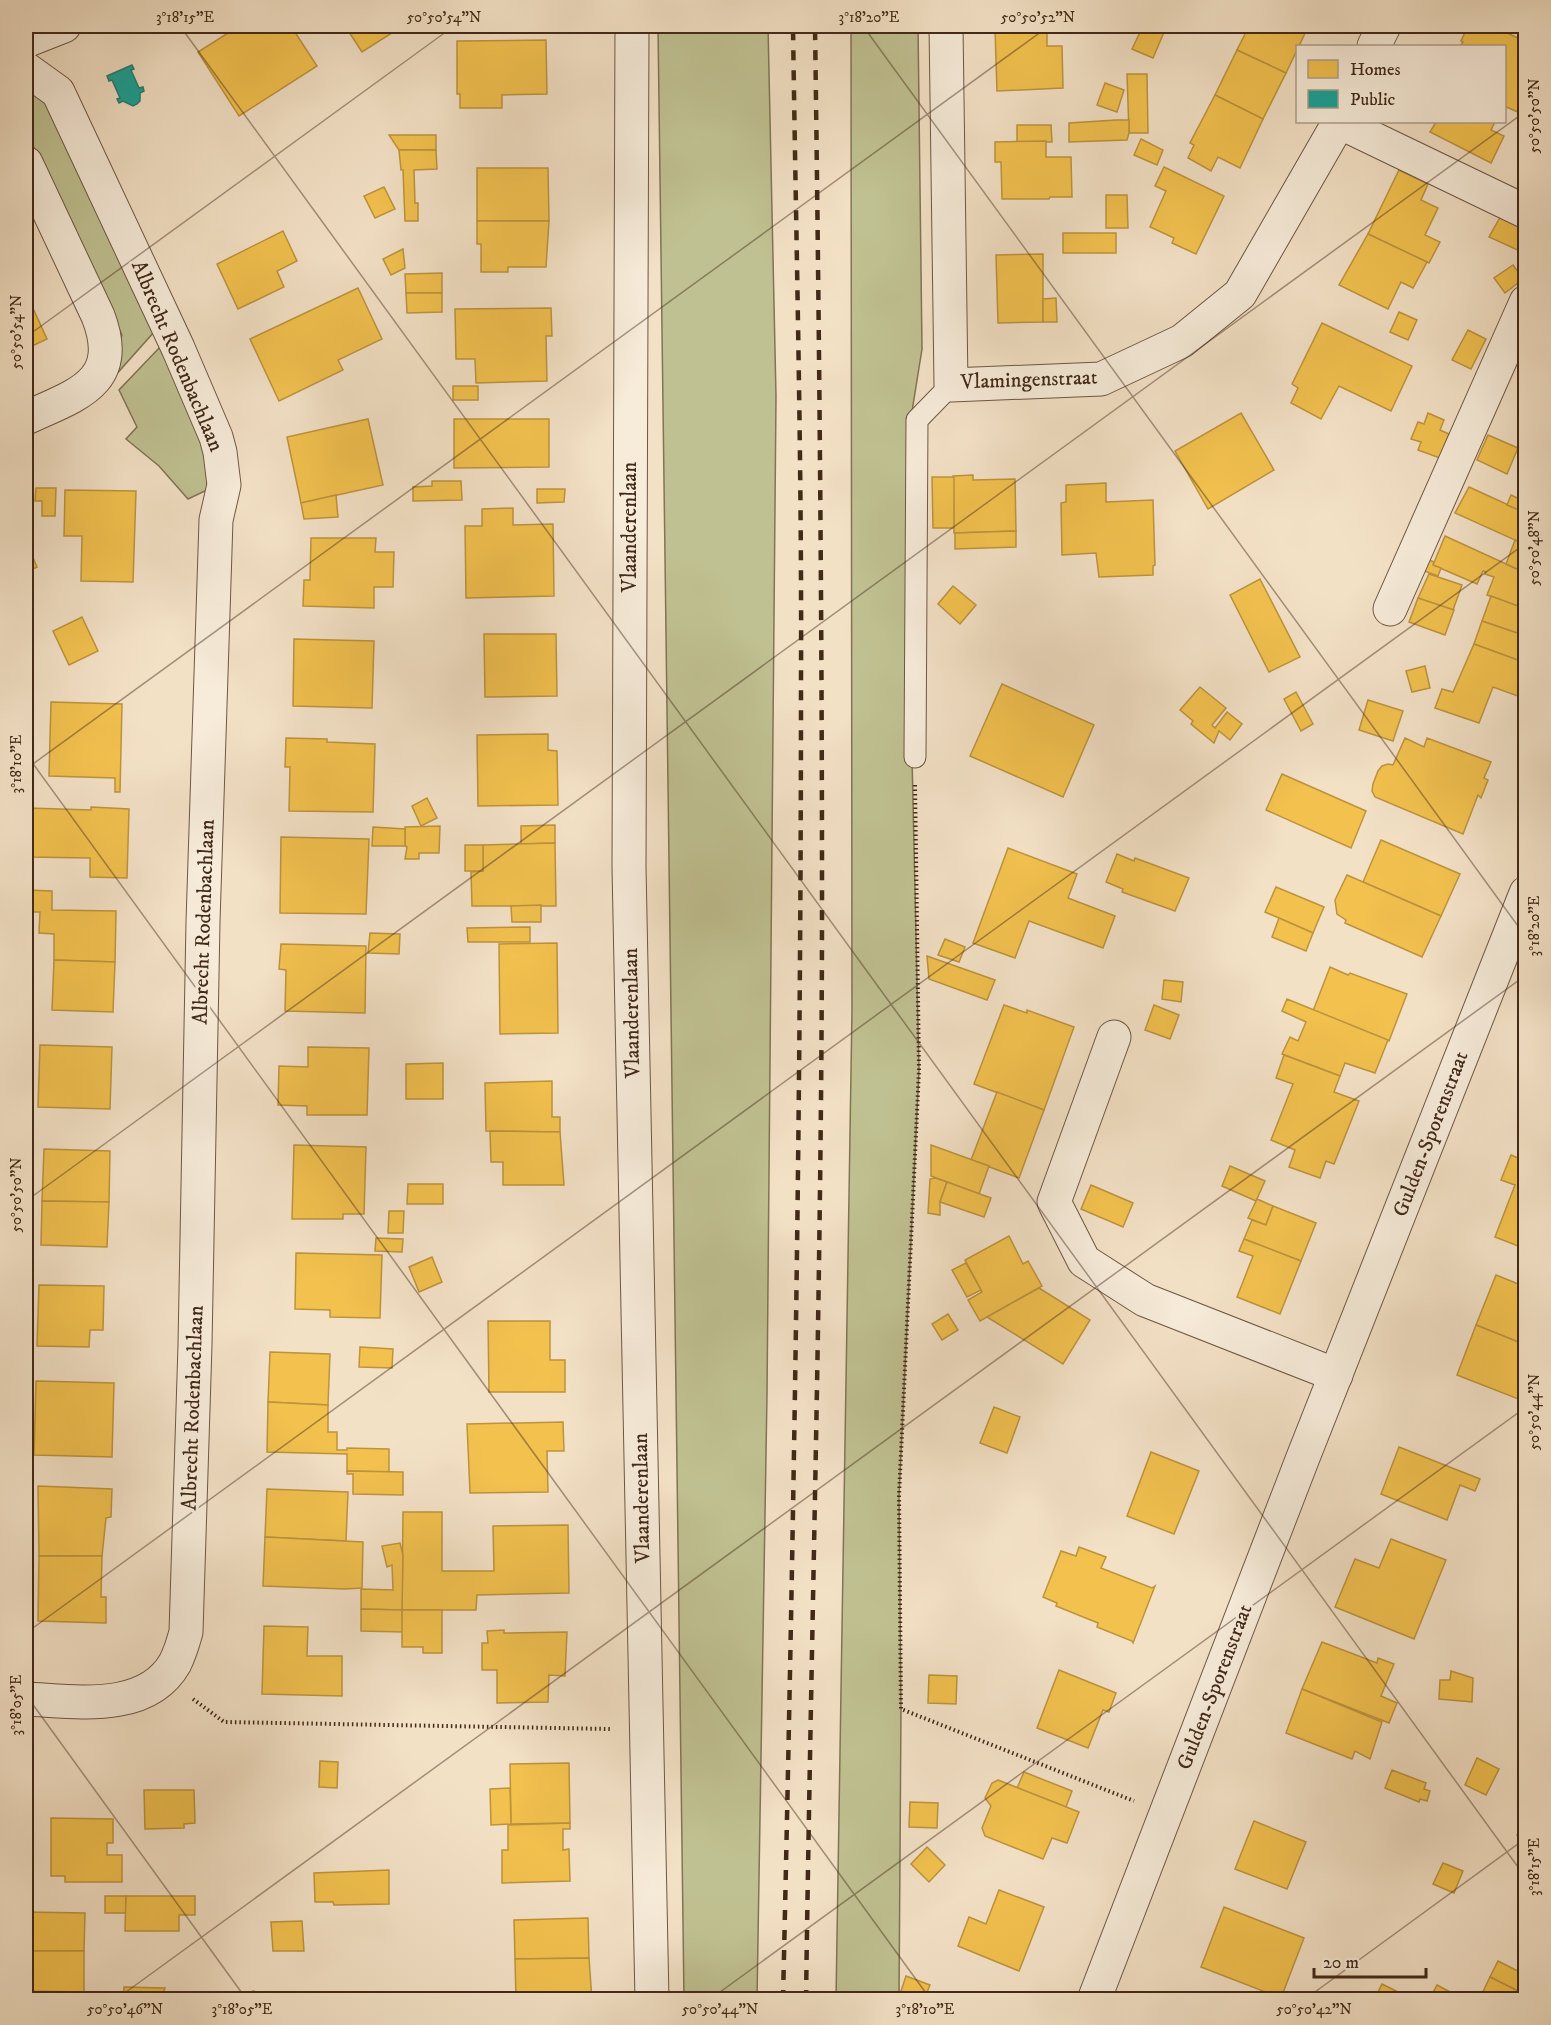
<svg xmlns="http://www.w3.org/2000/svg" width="1551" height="2025" font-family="'IM FELL DW Pica',serif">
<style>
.green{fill:#c0c192;stroke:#817555;stroke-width:1.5}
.homes{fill:#f2c14e;stroke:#bd933e;stroke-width:1.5}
.public{fill:#17a398;stroke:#247e72;stroke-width:1.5}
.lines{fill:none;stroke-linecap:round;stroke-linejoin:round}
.service-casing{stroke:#6e5744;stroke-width:23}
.minor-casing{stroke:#6e5744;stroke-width:35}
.tertiary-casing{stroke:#6e5744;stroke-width:35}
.path{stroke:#422918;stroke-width:4;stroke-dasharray:1.5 3;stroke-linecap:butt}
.service{stroke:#f7ecda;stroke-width:21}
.minor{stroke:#f7ecda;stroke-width:33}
.tertiary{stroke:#f7ecda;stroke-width:33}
.rail{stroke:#422918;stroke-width:4.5;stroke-dasharray:10 10;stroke-linecap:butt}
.ticks{fill:none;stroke:#422918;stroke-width:1.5;stroke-opacity:0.45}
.labels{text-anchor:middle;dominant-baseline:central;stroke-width:6;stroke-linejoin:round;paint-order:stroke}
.street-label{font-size:21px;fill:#422918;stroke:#f7ecda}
.neatline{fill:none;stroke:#422918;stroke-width:2}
.ticks-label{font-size:15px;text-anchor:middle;fill:#422918}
</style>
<rect width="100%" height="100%" fill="#f3e1c6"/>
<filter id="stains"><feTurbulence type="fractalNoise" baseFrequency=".00333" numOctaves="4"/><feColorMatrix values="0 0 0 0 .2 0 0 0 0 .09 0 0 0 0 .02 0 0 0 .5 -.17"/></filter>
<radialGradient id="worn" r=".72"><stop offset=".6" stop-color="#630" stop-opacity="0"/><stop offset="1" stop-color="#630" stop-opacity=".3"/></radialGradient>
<g class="green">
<polygon points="658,26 768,26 776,396 767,1394 757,1999 684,1999"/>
<polygon points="851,26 918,26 922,349 910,424 912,757 919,1070 899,1496 901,1709 899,1999 836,2000 852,1010"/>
<polygon points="31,93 37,94 46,101 154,332 113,378 110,370 122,335 26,131 26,95"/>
<path d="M161 346C182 392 211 438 207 490L188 499 159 466 126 439 137 427 119 390Z"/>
</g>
<g class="homes">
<polygon points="239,26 291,26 317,66 239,116 198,52"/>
<polygon points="345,26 403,26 362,52"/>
<polygon points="1143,26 1155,26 1165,30 1153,58 1132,49"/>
<polygon points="1249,26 1304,26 1308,27 1286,73 1237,50"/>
<polygon points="1468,26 1492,26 1520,39 1526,29 1526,103 1520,113 1504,106 1504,46 1460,46 1463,42 1461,41"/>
<polygon points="1047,28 1047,46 1062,46 1063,88 997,91 995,29"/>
<polygon points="546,40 547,94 502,95 502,108 460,108 460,94 457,94 457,41"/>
<polygon points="1237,50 1286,73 1263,119 1215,95"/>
<polygon points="1127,74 1147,74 1148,133 1129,133"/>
<polygon points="1105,83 1124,90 1117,112 1097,105"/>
<polygon points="1215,95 1263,119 1240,168 1218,157 1211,171 1188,158 1194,145 1190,143"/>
<polygon points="1116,120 1129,120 1129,133 1127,140 1069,142 1069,123"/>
<polygon points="1436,122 1495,122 1491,130 1504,136 1491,163 1430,132"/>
<polygon points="1017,125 1051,125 1052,142 1017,142"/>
<polygon points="389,135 436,135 436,150 399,150"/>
<polygon points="1141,139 1163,150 1157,165 1134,155"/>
<polygon points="1046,141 1046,157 1071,157 1072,197 1050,197 1049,199 1002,199 1001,162 995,162 995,142"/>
<polygon points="399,150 436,150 437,169 414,170 415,203 418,203 418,221 405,221 403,170 401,170"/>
<polygon points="1164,167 1224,196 1196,254 1172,243 1174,238 1150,227 1166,191 1155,186"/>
<polygon points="477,168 548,168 549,221 477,221"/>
<polygon points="1399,170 1428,184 1421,200 1438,208 1425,235 1440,242 1429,263 1368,234"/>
<polygon points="384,187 395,209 375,218 364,196"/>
<polygon points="1106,195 1127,195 1128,228 1106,228"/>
<polygon points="1502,214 1526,224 1526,244 1522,252 1489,237"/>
<polygon points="477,221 549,221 546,267 508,267 508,272 481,272 481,244 477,244"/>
<polygon points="283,231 297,261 277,271 284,287 238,309 217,264"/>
<rect x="1063" y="233" width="53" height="20"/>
<polygon points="1368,234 1427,262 1413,288 1401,282 1388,309 1339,285"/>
<polygon points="403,249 405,268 391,275 383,259"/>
<polygon points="1043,254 1043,322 998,323 996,255"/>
<polygon points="1513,265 1523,279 1505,293 1494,278"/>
<polygon points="442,273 442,293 406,293 405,274"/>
<polygon points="358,288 382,339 338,360 343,370 279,401 250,339"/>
<polygon points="26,293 47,339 26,349"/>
<polygon points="406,293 442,293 442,312 407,313"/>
<polygon points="1056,298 1057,322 1043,322 1043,299"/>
<polygon points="551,308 552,336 546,336 547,381 476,383 475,359 456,359 455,309"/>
<polygon points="1399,312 1417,320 1408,340 1390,332"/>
<polygon points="1322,323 1412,366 1391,411 1339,386 1321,419 1291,403 1298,388 1292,384"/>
<polygon points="1468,330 1486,339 1471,369 1452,360"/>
<rect x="453" y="386" width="25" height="14"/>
<polygon points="1241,413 1274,470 1208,509 1175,451"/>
<polygon points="1428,413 1444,420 1440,430 1449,434 1440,458 1418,450 1421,442 1411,439 1418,422 1424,424"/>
<polygon points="368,419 383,485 301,503 287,437"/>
<polygon points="454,419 549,419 549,467 454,468"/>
<polygon points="1488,435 1518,448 1507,474 1477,460"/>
<polygon points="973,475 973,480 1015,479 1016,531 954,533 953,476"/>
<polygon points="932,477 954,477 954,528 933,528"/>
<polygon points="432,481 461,481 462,500 413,501 413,487 432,486"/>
<polygon points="1106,483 1106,502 1153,500 1155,565 1153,566 1153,575 1099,577 1096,553 1062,555 1061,503 1066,502 1066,485"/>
<polygon points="1469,487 1526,513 1526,545 1455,513"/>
<polygon points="36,488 56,488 55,516 42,516 42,501 35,501"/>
<polygon points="537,489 565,489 564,502 537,503"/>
<polygon points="65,490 136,491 133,582 81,581 82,536 64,536"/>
<polygon points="336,495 338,517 304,519 301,503"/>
<polygon points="1511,495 1526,502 1526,513 1507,505"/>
<polygon points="513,508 513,525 553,524 554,596 466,598 465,526 482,526 482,509"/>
<polygon points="1016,531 1016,547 955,549 955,533"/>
<polygon points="1445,536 1526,573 1526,609 1487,595 1494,577 1485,574 1486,572 1483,571 1477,584 1433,565"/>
<polygon points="311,538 376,538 375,552 394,552 393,587 374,587 374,608 303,606 304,580 310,580"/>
<polygon points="1515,540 1526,545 1526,573 1506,564"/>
<polygon points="26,541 37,567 26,572"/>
<polygon points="1424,558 1434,562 1433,565 1441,568 1438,576 1419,569"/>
<polygon points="1429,574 1462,585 1453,610 1418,598"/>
<polygon points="1260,579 1300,657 1269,672 1230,595"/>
<polygon points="953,586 976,605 960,624 938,604"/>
<polygon points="1491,596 1526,609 1526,636 1482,621"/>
<polygon points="1418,598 1454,610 1445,635 1409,622"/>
<polygon points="82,617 98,651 69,665 53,631"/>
<polygon points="1482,621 1526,636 1526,663 1474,644"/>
<polygon points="484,634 556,634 557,696 485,697"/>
<polygon points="294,639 374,641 372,708 293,706"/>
<polygon points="1474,644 1526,663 1526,699 1493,687 1479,723 1435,708 1442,689 1453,692"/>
<polygon points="1425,666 1430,688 1412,692 1406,671"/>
<polygon points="1002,684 1094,725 1063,797 970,756"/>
<polygon points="1200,687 1226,708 1212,725 1215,728 1227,712 1242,724 1230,740 1219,731 1214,743 1191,724 1193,721 1180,710"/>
<polygon points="1296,692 1313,724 1301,731 1284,699"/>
<polygon points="1368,700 1403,711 1393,741 1359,730"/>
<polygon points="51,702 122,704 120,792 115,792 115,778 49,776"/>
<polygon points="548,734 548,750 557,751 558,805 478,806 477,735"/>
<polygon points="286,738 327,739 327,742 375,744 373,812 289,811 290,767 285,767"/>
<polygon points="1405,738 1424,747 1427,738 1491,762 1484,778 1488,780 1481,798 1478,795 1463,834 1375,797 1372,791 1373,784 1378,771 1382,766 1388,764 1393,765"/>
<polygon points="1282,774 1366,811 1351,848 1266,810"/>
<polygon points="427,798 437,818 421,826 412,806"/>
<polygon points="91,807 129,809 127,878 90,877 90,858 28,857 29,808 91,810"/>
<polygon points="555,825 555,843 521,844 521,826"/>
<polygon points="440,826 439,853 419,853 419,859 405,859 407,847 405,846 405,827"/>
<polygon points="373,827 405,829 405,846 372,846"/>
<polygon points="281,837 369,839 366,914 280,913"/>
<polygon points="1381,840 1460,874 1441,916 1363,882"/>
<polygon points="555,843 556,906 472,906 471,872 483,871 483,845"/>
<rect x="465" y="845" width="18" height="26"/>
<polygon points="1008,848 1077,874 1068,898 1115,916 1103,948 1029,921 1015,958 973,943"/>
<polygon points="1117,854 1134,861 1135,858 1189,878 1175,911 1122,892 1123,889 1106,882"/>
<polygon points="1347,875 1441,916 1422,957 1345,923 1346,920 1337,914 1335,900"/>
<polygon points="1276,887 1324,907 1313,933 1265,912"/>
<polygon points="26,890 52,891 52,910 116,911 115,962 54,960 54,934 39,933 40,912 26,912"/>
<polygon points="541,905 541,922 512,922 511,906"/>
<polygon points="1279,918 1313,933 1306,951 1272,937"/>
<polygon points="530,927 530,942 468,942 467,928"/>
<polygon points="370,933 400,934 399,954 368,953"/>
<polygon points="945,939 965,947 959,962 938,955"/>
<polygon points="557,943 558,1033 500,1034 499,944"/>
<polygon points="281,944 366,946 365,1013 285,1011 286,970 279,969"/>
<polygon points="927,956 995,980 987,1000 929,979"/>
<polygon points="54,960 115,962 113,1012 52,1010"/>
<polygon points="1330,967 1348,975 1350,973 1407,994 1389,1041 1313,1011"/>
<polygon points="1164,980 1183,982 1181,1002 1162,999"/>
<polygon points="1287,999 1388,1040 1375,1073 1345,1063 1340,1076 1282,1054 1290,1037 1298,1041 1306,1022 1282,1011"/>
<polygon points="1004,1005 1027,1013 1027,1010 1074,1027 1044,1110 974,1084"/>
<polygon points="1154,1005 1179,1015 1170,1039 1145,1030"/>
<polygon points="40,1045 112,1047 110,1109 38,1107"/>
<polygon points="308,1047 369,1048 367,1115 307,1115 307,1106 278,1105 279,1066 308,1067"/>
<polygon points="1284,1055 1340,1076 1334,1092 1359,1101 1334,1164 1326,1161 1320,1178 1289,1167 1295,1150 1271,1140 1293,1084 1276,1078"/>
<polygon points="443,1063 443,1099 406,1099 406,1064"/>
<polygon points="552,1081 552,1117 560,1117 560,1132 486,1131 485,1083"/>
<polygon points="997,1092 1044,1110 1019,1178 971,1160"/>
<polygon points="490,1131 560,1132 564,1185 503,1185 503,1162 491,1162"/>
<polygon points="294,1145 366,1147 364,1214 343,1214 343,1219 292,1219"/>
<polygon points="931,1145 989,1166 979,1194 931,1176"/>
<polygon points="44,1149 110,1151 109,1202 42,1201"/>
<polygon points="1511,1155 1526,1161 1526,1249 1495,1237 1515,1185 1501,1180"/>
<polygon points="1230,1166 1265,1181 1256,1201 1222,1186"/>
<polygon points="935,1178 947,1182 940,1202 940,1215 928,1213 930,1179"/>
<polygon points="947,1182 991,1198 984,1217 940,1202"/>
<polygon points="408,1184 443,1184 443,1204 407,1204"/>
<polygon points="1091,1185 1133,1203 1123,1227 1081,1209"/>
<polygon points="1257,1199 1273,1206 1266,1225 1248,1218"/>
<polygon points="42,1201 109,1202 107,1247 41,1245"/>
<polygon points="1273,1206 1316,1223 1301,1261 1244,1239 1252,1220 1266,1225"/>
<polygon points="389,1211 404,1211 403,1233 388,1233"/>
<polygon points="1009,1236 1023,1264 1028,1261 1042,1286 980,1321 968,1300 982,1292 965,1260"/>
<polygon points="376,1238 403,1239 402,1252 375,1251"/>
<polygon points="1244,1239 1301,1261 1280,1314 1237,1297 1253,1256 1239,1251"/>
<polygon points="296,1253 382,1255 380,1318 330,1317 330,1310 295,1309"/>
<polygon points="432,1257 442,1282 419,1292 409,1267"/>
<polygon points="966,1263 981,1290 967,1297 952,1270"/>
<polygon points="1496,1275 1526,1287 1526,1345 1476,1325"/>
<polygon points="39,1285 104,1286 103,1330 90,1330 89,1347 37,1346"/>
<polygon points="1039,1288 1090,1320 1063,1364 987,1317"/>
<polygon points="948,1314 958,1330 942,1340 932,1324"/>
<polygon points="488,1321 550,1321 550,1360 565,1360 565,1392 489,1392"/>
<polygon points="1476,1325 1526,1345 1526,1402 1457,1375"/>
<polygon points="360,1347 393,1349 392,1368 359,1367"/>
<polygon points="270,1352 330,1354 328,1405 268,1402"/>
<polygon points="36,1381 114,1383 112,1457 34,1455"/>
<polygon points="268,1402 328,1405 328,1432 337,1432 337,1450 347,1450 347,1448 389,1449 389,1472 347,1471 347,1454 267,1452"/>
<polygon points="994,1407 1020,1417 1007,1453 980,1443"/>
<polygon points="563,1422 564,1451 547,1451 548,1492 470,1493 467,1424"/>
<polygon points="1399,1447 1480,1479 1475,1491 1460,1485 1447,1520 1381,1494"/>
<polygon points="1151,1452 1199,1471 1174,1534 1127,1516"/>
<polygon points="347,1471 403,1472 403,1495 353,1494 353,1474 347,1474"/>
<polygon points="38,1486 112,1489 111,1517 106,1518 102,1556 39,1556"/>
<polygon points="267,1489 348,1492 346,1541 265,1537"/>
<polygon points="403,1512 442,1512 442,1571 494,1571 493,1526 568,1525 569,1593 477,1595 476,1610 402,1610"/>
<polygon points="265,1537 363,1542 362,1588 345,1589 263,1586"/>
<polygon points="1391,1539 1446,1560 1414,1639 1335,1607 1355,1559 1379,1568"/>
<polygon points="400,1543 403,1555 402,1610 361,1609 361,1589 393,1590 392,1565 387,1567 382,1546"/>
<polygon points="1079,1547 1106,1557 1101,1568 1152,1588 1155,1586 1133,1643 1132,1641 1097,1627 1098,1623 1056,1606 1057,1603 1043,1597 1061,1551 1076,1556"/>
<polygon points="39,1556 102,1556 101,1597 106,1597 106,1623 38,1621"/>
<polygon points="361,1609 402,1610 403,1632 361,1631"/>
<polygon points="402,1610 442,1610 442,1653 423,1653 423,1647 402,1647"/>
<polygon points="264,1626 308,1627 307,1656 342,1656 342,1696 262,1694"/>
<polygon points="504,1630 504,1633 567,1632 565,1676 549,1675 548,1702 497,1703 497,1670 482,1670 482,1643 488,1643 487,1631"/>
<polygon points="1322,1642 1377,1663 1378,1658 1394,1664 1381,1696 1397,1703 1389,1723 1302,1689"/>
<polygon points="1059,1670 1116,1693 1109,1712 1103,1710 1088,1748 1037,1728"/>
<polygon points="1451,1671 1473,1678 1472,1702 1439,1699 1440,1680 1450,1680"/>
<polygon points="929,1675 957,1676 956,1704 928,1703"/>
<polygon points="1302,1689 1382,1722 1370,1759 1355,1751 1352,1759 1286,1733"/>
<polygon points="1477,1758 1499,1769 1486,1795 1465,1785"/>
<polygon points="320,1761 338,1762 337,1788 319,1787"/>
<polygon points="569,1763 570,1823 511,1824 510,1764"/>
<polygon points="1392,1770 1426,1783 1424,1789 1430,1791 1427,1801 1420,1799 1419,1802 1385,1788"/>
<polygon points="1024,1772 1072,1791 1066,1807 1017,1788"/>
<polygon points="998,1780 1079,1812 1067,1843 1052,1838 1043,1859 985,1836 982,1828 991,1806 985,1798 992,1783"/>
<polygon points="510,1788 511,1824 491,1825 490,1789"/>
<polygon points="144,1790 194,1790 195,1823 184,1824 184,1828 145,1829"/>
<polygon points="910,1802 938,1803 937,1828 909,1827"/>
<polygon points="51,1818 113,1819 113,1843 107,1843 107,1855 122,1855 122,1882 65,1882 65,1876 51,1876"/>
<polygon points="1525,1820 1526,1820 1526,1840 1517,1835"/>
<polygon points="1254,1821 1306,1842 1287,1889 1235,1869"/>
<polygon points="570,1823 570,1829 563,1829 563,1850 569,1849 570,1881 502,1883 502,1850 508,1850 508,1825"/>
<polygon points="927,1847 945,1865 929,1882 911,1864"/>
<polygon points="1443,1863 1463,1871 1454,1893 1433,1884"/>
<polygon points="389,1870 389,1904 334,1905 333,1902 315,1902 314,1873"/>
<polygon points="999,1890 1044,1907 1019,1971 958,1946 969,1917 986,1924"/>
<rect x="105" y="1896" width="21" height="17"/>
<polygon points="126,1896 195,1896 195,1915 179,1915 179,1931 125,1931"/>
<polygon points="1224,1907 1304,1938 1281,1998 1201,1967"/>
<polygon points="27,1912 85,1913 84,1951 27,1951"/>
<polygon points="588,1918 589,1958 515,1959 514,1920"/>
<polygon points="302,1921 304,1951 273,1951 271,1922"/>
<polygon points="27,1951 84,1951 84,1992 27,1991"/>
<polygon points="589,1958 592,2000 516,1999 515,1959"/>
<polygon points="1498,1961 1526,1975 1524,1994 1490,1977"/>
<polygon points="906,1976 930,1985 924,2000 906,2000 909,1994 901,1991"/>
<polygon points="1490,1977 1526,1995 1526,2000 1479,2000"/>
<polygon points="1382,1984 1412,1999 1374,2000"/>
<polygon points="1437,1985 1465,2000 1429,2000"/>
<polygon points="124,1987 165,1988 161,2000 123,2000"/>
<polygon points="253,1991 274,1997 273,2000 250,2000"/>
</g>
<polygon class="public" points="132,65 134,69 131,70 139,88 143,87 144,91 140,93 140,101 137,104 133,106 123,101 119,103 117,99 120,98 112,80 109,81 107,76"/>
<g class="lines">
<g class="service-casing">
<polyline id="service" points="915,757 917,420 951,385"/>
</g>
<g class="minor-casing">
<g id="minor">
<polyline points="632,26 629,867 652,2000"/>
<polyline points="946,26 951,385 1101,379 1182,341 1240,294 1339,122"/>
<polyline points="26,41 64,26"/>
<polyline points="1374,46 1384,26"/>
<path d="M26 69 58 92 178 348 216 437 220 452 224 485 216 520 203 922 195 1345 186 1632C183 1643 180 1653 175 1663 146 1714 74 1701 26 1699"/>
<polyline points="1339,122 1526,212"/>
<path d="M26 163 98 316C124 383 76 395 26 418"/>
<polyline points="1390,609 1526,302"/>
<polyline points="1114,1037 1054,1202 1084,1261 1145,1300 1336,1375"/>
</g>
</g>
<g class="tertiary-casing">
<polyline id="tertiary" points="1094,2000 1302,1460 1526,893"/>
</g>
<g class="path">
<polyline points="915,785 919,1070 899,1496 901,1709 1134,1801"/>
<polyline points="193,1699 224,1722 610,1729"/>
</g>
<use href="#service" class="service"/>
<use href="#minor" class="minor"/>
<use href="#tertiary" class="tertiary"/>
<g class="rail">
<path d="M783 2000C793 1560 801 1120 801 680 802 462 796 244 793 26"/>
<path d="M806 2000C811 1633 822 1265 822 898 822 607 819 316 815 26"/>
</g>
</g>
<path class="ticks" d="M180 26 1526 1878M863 26 1526 937M26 337 454 26M26 754 931 2000M26 769 1049 26M26 1201 1526 111M26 1633 1526 543M26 1695 247 2000M115 2000 1526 975M709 2000 1526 1407M1304 2000 1526 1838"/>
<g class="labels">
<g class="street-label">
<text transform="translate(177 356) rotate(67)">Albrecht Rodenbachlaan</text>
<text transform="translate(1029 380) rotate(-2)">Vlamingenstraat</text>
<text transform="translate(630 527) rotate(-90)">Vlaanderenlaan</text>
<text transform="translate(204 922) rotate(-88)">Albrecht Rodenbachlaan</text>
<text transform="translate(632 1013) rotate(-91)">Vlaanderenlaan</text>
<text transform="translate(1431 1134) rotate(-69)">Gulden-Sporenstraat</text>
<text transform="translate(193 1408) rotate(-88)">Albrecht Rodenbachlaan</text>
<text transform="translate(642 1498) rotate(-91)">Vlaanderenlaan</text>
<text transform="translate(1215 1687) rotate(-69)">Gulden-Sporenstraat</text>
</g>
</g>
<rect width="1551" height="2025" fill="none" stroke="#f3e1c6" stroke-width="66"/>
<rect x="1296" y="45" width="210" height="78" fill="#f7ecda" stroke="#af9e8c" stroke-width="1.5"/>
<rect x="1308" y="60" width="30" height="18" fill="#f2c14e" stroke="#af9e8c" stroke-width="1.5"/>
<text x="1350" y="75" font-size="18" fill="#422918">Homes</text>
<rect x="1308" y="90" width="30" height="18" fill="#17a398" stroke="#af9e8c" stroke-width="1.5"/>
<text x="1350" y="105" font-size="18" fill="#422918">Public</text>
<path d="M1314 1968v9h112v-9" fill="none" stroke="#422918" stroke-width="3"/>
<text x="1323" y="1968" font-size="18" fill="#422918" stroke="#f7ecda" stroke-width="4.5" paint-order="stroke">20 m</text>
<rect x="33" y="33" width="1485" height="1959" class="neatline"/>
<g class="ticks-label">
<text x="185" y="22">3°18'15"E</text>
<text x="444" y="22">50°50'54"N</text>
<text x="869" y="22">3°18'20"E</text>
<text x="1038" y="22">50°50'52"N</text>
<text transform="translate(1534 116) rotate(-90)" y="5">50°50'50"N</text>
<text transform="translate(16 332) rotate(-90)" y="5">50°50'54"N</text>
<text transform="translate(1534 548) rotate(-90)" y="5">50°50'48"N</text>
<text transform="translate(16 764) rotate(-90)" y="5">3°18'10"E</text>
<text transform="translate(1534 926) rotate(-90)" y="5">3°18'20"E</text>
<text transform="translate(16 1195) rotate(-90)" y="5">50°50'50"N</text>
<text transform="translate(1534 1412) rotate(-90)" y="5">50°50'44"N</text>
<text transform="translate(16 1705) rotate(-90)" y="5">3°18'05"E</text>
<text transform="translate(1534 1867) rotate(-90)" y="5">3°18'15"E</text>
<text x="125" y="2014">50°50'46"N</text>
<text x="242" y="2014">3°18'05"E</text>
<text x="720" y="2014">50°50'44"N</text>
<text x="925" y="2014">3°18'10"E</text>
<text x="1314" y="2014">50°50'42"N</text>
</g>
<rect width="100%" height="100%" filter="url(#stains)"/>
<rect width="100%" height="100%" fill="url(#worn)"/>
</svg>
